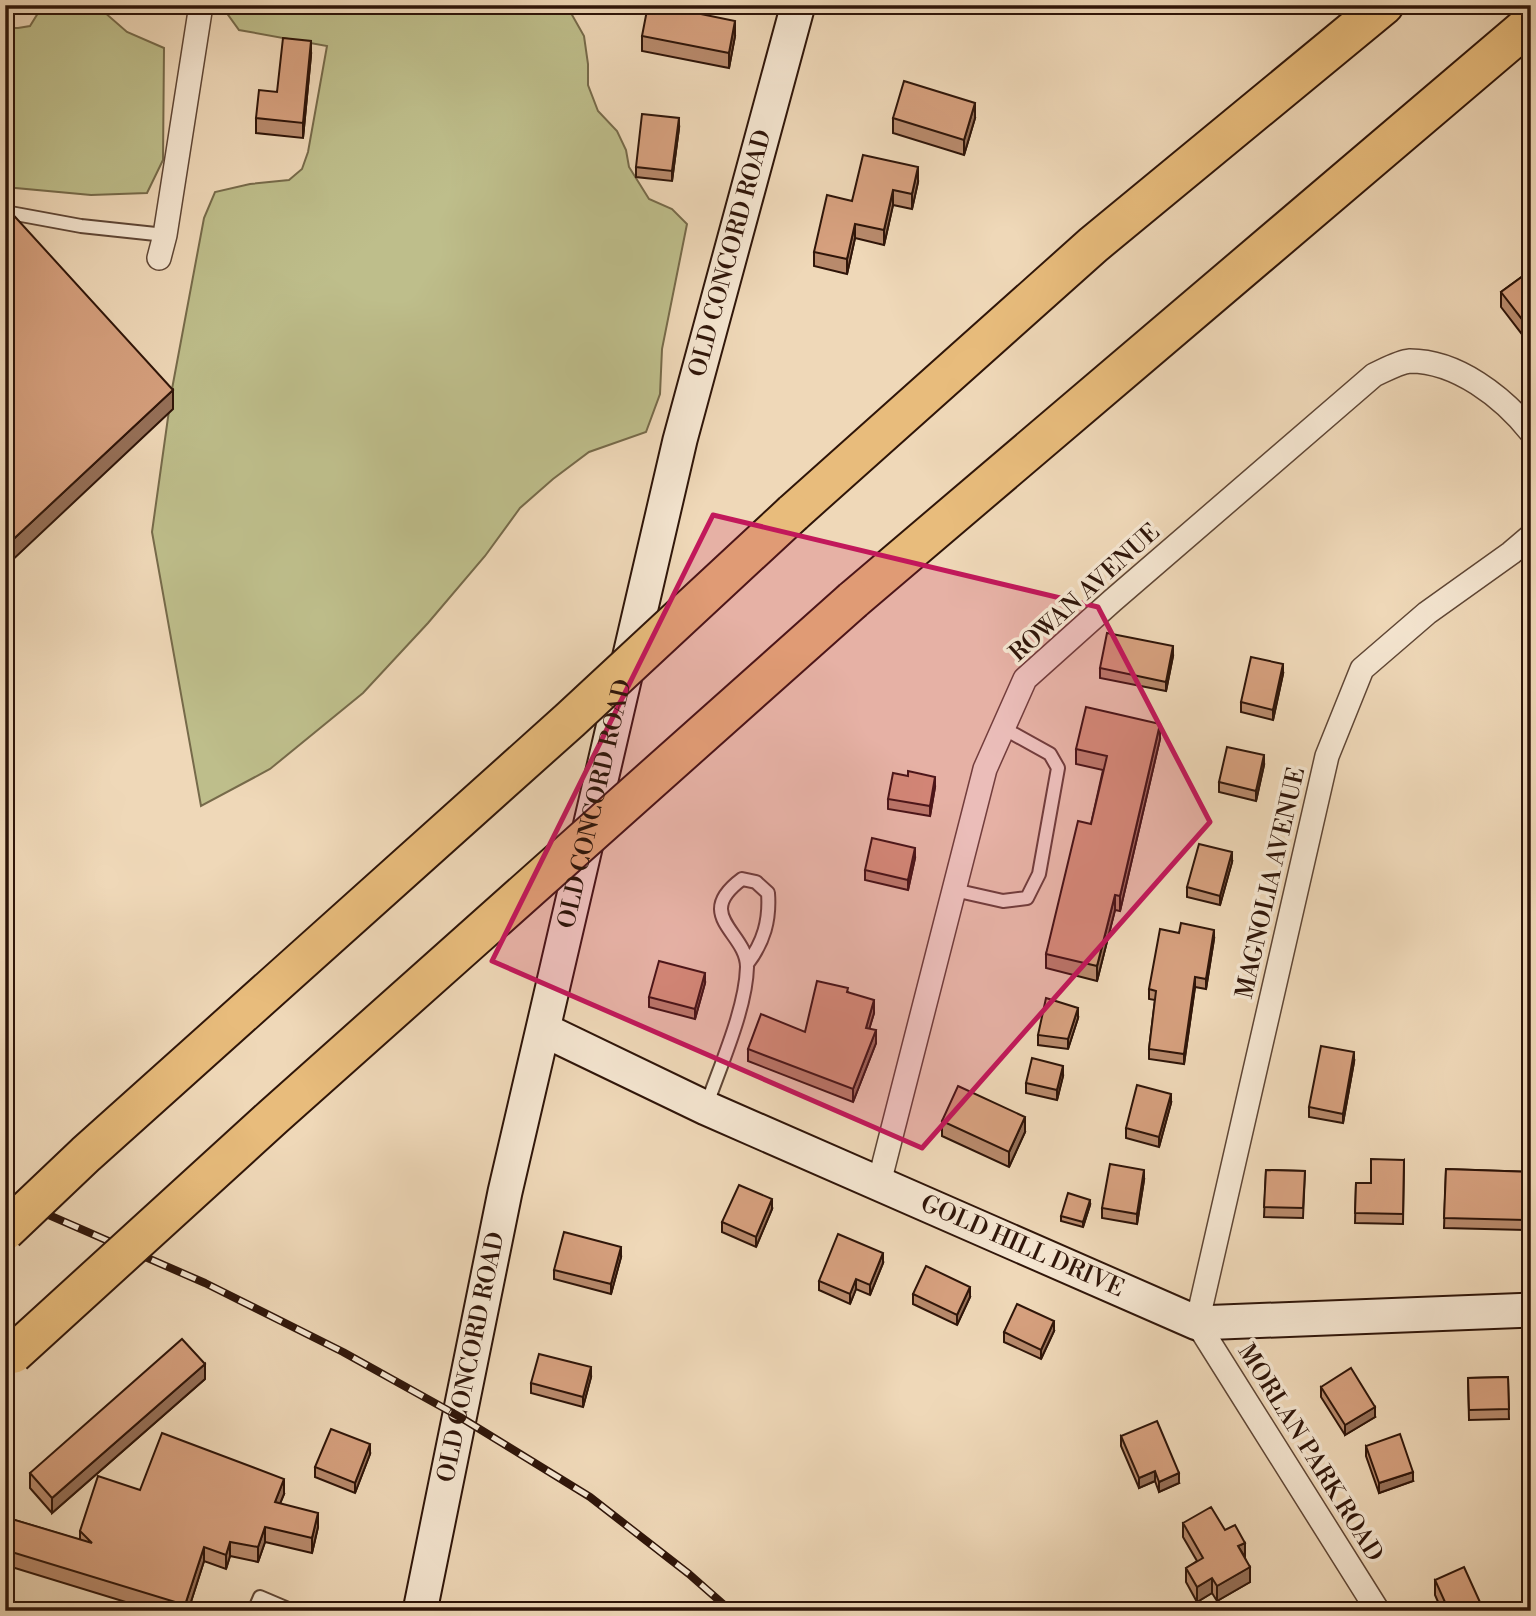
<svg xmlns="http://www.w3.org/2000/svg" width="1536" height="1616" font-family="'Libre Bodoni',serif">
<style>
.green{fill:#bebe8b;stroke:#766a4a;stroke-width:2}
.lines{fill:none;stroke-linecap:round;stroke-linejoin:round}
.lane-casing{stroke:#5f4635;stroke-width:16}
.street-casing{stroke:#5f4635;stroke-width:26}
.secondary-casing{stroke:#2f1509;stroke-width:37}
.highway-casing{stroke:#2f1509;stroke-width:42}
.lane{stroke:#f5e6d1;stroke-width:12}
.street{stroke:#f5e6d1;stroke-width:23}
.secondary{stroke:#f5e6d1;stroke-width:33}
.highway{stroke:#e8bc7c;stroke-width:38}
.rail-casing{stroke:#2f1509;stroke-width:8}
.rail{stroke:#f5e6d1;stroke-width:5;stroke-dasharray:16;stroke-linecap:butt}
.highway-bridge-casing{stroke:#2f1509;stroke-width:42;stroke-linecap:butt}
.highway-bridge{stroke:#e8bc7c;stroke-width:38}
.wall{fill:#b88a6c;stroke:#2f1509;stroke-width:2}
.shaded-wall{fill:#967058;stroke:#2f1509;stroke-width:2}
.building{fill:#d6a07e;stroke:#2f1509;stroke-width:2}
.marked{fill:#c2185b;fill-opacity:0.2;stroke:#c2185b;stroke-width:5;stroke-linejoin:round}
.labels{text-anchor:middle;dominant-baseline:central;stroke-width:7;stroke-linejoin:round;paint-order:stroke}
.street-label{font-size:24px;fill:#2f1509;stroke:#f5e6d1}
</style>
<rect width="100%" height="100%" fill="#efd8b8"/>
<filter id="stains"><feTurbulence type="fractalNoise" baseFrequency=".00286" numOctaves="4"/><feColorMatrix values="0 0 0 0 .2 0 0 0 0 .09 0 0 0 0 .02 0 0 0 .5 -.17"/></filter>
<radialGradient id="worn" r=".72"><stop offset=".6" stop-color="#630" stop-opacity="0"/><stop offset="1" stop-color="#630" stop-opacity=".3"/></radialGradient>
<g class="green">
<polygon points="43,5 89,5 103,11 127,32 164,48 163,160 147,193 91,195 5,187 5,28 18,28 30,26"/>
<polygon points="221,5 567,6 584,36 588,64 588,85 598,111 617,131 626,150 629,167 649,199 672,209 687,224 662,349 660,394 646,432 589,452 553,479 520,508 485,556 428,623 363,693 270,769 201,806 152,532 172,389 204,218 215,192 250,184 289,180 302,169 308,152 327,46 239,30"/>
</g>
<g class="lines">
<g class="lane-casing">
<g id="lane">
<polyline points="5,212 81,226 165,235"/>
<polyline points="954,890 1003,901 1027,898 1039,874 1058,768 1050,754 1003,728"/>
<path d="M706 1107C720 1066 746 1009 747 967 747 932 692 916 742 879L756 882 768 893C770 920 764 942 747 964"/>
<polyline points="254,1611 260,1597 293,1611"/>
</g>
</g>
<g class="street-casing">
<g id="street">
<polyline points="159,258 165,235 201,5"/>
<path d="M879 1183 985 769 1025 679 1112 601 1374 375C1385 370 1399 362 1410 361 1457 361 1503 397 1531 432"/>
<polyline points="1378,1611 1197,1323 1327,756 1362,669 1427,613 1511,553 1531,536"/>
</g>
</g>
<g class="secondary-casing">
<g id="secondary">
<path id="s1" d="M544 1030 706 1108 1197 1323 1531 1310"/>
<path id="s2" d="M420 1611 505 1192 680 440 798 5"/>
</g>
</g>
<g class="highway-casing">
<g id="highway">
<polyline points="793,513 1093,245 1384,5"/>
<polyline points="853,600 1531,23"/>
</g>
</g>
<use href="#lane" class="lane"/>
<use href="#street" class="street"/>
<use href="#secondary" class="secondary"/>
<use href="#highway" class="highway"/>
<g class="rail-casing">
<polyline id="rail" points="5,1196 205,1283 343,1352 460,1417 590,1497 689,1574 731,1611"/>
</g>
<use href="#rail" class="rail"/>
<g class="highway-bridge-casing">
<g id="highway-bridge">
<polyline points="5,1231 86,1154 570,720 793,513"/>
<polyline points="13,1354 273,1117 853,600"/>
</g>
</g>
<use href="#highway-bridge" class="highway-bridge"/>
</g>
<g class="wall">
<polygon points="986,5 1005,5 1003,10"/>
<polygon points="642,36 735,36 729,68 642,51"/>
<polygon points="311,55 303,138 256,133 256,118 277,92"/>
<polygon points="893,118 975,118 964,155 893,133"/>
<polygon points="679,128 672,181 636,177 636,167"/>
<polygon points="918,182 912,209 893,205 884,245 855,238 847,274 814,266 814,252 852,201"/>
<polygon points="1531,270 1531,346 1501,307 1501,292"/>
<polygon points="1173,656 1166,691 1100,678 1100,668"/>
<polygon points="1283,674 1273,720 1241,712 1241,702"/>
<polygon points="1160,739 1120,911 1115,910 1097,981 1046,968 1046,954 1091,824 1103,770 1076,764 1076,749"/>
<polygon points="1264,765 1256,801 1219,792 1219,782"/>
<polygon points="935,787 930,816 888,809 888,799"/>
<polygon points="915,858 908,890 865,880 865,870"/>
<polygon points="1232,862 1220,905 1187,897 1187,887"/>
<polygon points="1214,939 1206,989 1195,987 1184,1064 1149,1059 1149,1049 1155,1000 1149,999 1149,989"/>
<polygon points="705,983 695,1019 649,1007 649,997"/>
<polygon points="848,992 874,1013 869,1029 876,1043 853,1102 748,1061 748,1049 805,1032"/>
<polygon points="1078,1018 1068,1049 1038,1045 1038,1035"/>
<polygon points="1354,1062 1343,1123 1309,1117 1309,1107"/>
<polygon points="1063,1076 1057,1100 1026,1093 1026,1083"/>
<polygon points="1171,1103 1159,1147 1126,1138 1126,1128"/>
<polygon points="942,1121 1025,1132 1009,1167 942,1136"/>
<polygon points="1404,1160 1403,1224 1355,1223 1356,1183 1371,1183"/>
<polygon points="1446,1169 1531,1172 1531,1230 1444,1228"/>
<polygon points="1266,1170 1305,1171 1303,1218 1264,1217"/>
<polygon points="1144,1180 1137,1224 1102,1218 1102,1208"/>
<polygon points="1090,1205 1083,1227 1061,1221 1061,1216"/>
<polygon points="772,1209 756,1247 722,1232 722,1222"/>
<polygon points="621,1257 611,1294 554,1279 554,1270"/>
<polygon points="883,1263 870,1295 856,1289 850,1304 819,1290 819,1281"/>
<polygon points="913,1294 970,1297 957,1325 913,1304"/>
<polygon points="1054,1331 1041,1359 1004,1342 1004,1332"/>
<polygon points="591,1377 583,1407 531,1393 531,1383"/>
<polygon points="1508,1377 1509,1419 1469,1420 1468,1378"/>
<polygon points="205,1379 52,1513 30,1488 30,1473"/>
<polygon points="1321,1387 1375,1417 1345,1435 1321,1397"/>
<polygon points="1121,1436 1179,1483 1159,1492 1155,1481 1139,1488 1121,1446"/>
<polygon points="1366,1446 1413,1481 1379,1493 1366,1456"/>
<polygon points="370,1454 355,1493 315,1477 315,1467"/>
<polygon points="140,1490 284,1494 280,1503 318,1527 312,1553 265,1542 258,1562 230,1556 226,1569 204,1561 188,1611 155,1611 5,1565 5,1517 80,1540 80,1531"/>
<polygon points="1183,1523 1225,1530 1245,1558 1250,1582 1217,1601 1212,1593 1197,1602 1186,1582 1186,1568 1197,1561 1183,1537"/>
<polygon points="1435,1580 1484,1611 1442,1611 1435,1595"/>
</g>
<g class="shaded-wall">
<polygon points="735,21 735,36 729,68 729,53"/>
<polygon points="311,41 311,55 303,138 303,123"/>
<polygon points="975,103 975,118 964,155 964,140"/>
<polygon points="679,118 679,128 672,181 672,171"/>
<polygon points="918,167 918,182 912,209 912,194"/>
<polygon points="893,190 893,205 884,245 884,230"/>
<polygon points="855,224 855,238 847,274 847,259"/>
<polygon points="173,390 173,409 5,567 5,547"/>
<polygon points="1173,646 1173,656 1166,691 1166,682"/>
<polygon points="1283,664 1283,674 1273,720 1273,710"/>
<polygon points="1160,724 1160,739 1120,911 1120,896"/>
<polygon points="1264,755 1264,765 1256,801 1256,791"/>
<polygon points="935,777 935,787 930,816 930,806"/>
<polygon points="915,848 915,858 908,890 908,880"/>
<polygon points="1232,852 1232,862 1220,905 1220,896"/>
<polygon points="1115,895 1115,910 1097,981 1097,966"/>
<polygon points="1214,930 1214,939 1206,989 1206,979"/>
<polygon points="705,973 705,983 695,1019 695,1009"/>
<polygon points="1195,977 1195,987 1184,1064 1184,1054"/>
<polygon points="874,1000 874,1013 866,1040 866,1028"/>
<polygon points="1078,1008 1078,1018 1068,1049 1068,1039"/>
<polygon points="876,1030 876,1043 853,1102 853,1089"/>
<polygon points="1354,1052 1354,1062 1343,1123 1343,1114"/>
<polygon points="1063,1066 1063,1076 1057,1100 1057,1090"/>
<polygon points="1171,1094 1171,1103 1159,1147 1159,1137"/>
<polygon points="1025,1117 1025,1132 1009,1167 1009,1152"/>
<polygon points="1144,1170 1144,1180 1137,1224 1137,1214"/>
<polygon points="772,1199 772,1209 756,1247 756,1237"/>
<polygon points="1090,1200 1090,1205 1083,1227 1083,1222"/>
<polygon points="621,1247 621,1257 611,1294 611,1284"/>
<polygon points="883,1253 883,1263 870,1295 870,1285"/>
<polygon points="856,1279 856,1289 850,1304 850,1294"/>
<polygon points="970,1287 970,1297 957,1325 957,1315"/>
<polygon points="1054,1321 1054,1331 1041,1359 1041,1350"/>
<polygon points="205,1364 205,1379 52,1513 52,1498"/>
<polygon points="591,1367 591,1377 583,1407 583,1397"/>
<polygon points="1375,1407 1375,1417 1345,1435 1345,1425"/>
<polygon points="370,1444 370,1454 355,1493 355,1483"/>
<polygon points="1155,1471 1155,1481 1139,1488 1139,1478"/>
<polygon points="1413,1472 1413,1481 1379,1493 1379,1483"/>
<polygon points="1179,1473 1179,1483 1159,1492 1159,1482"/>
<polygon points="284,1479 284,1494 275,1516 275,1502"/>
<polygon points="318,1513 318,1527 312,1553 312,1538"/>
<polygon points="265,1527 265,1542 258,1562 258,1547"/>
<polygon points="230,1542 230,1556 226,1569 226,1555"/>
<polygon points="1245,1543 1245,1557 1238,1546"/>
<polygon points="204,1547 204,1561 188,1611 185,1611 185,1605"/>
<polygon points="1250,1567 1250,1582 1217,1601 1217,1586"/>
<polygon points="1212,1578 1212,1593 1197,1602 1197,1587"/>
</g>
<g class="building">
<polygon points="648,5 657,5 735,21 729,53 642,36"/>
<polygon points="283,38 311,41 303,123 256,118 259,90 277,92"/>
<polygon points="904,81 975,103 964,140 893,118"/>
<polygon points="642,114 679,118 672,171 636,167"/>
<polygon points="863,155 918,167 912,194 893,190 884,230 855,224 847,259 814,252 827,195 852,201"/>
<polygon points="7,208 173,390 5,547 5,210"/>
<polygon points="1531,270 1531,331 1501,292"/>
<polygon points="1107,633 1173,646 1166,682 1100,668"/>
<polygon points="1251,657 1283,664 1273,710 1241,702"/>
<polygon points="1086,707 1160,724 1120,896 1115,895 1097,966 1046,954 1078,821 1091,824 1107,756 1076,749"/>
<polygon points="1227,747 1264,755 1256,791 1219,782"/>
<polygon points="908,771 935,777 930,806 888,799 893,773 908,776"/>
<polygon points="872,838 915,848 908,880 865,870"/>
<polygon points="1199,844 1232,852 1220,896 1187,887"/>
<polygon points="1181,923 1214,930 1206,979 1195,977 1184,1054 1149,1049 1156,991 1149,989 1160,929 1179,933"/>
<polygon points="659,961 705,973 695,1009 649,997"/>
<polygon points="817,981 848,988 847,992 874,1000 866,1028 876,1030 853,1089 748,1049 761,1014 805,1032"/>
<polygon points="1046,998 1078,1008 1068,1039 1038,1035"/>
<polygon points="1321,1046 1354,1052 1343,1114 1309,1107"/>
<polygon points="1032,1058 1063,1066 1057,1090 1026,1083"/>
<polygon points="1137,1085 1171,1094 1159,1137 1126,1128"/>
<polygon points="958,1086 1025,1117 1009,1152 942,1121"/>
<polygon points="1371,1159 1404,1160 1403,1214 1355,1213 1356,1183 1371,1183"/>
<polygon points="1110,1164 1144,1170 1137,1214 1102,1208"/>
<polygon points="1446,1169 1531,1172 1531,1220 1444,1218"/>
<polygon points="1266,1170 1305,1171 1303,1208 1264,1207"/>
<polygon points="739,1185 772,1199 756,1237 722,1222"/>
<polygon points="1068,1193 1090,1200 1083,1222 1061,1216"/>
<polygon points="564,1232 621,1247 611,1284 554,1270"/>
<polygon points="838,1234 883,1253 870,1285 856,1279 850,1294 819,1281"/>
<polygon points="926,1266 970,1287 957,1315 913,1294"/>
<polygon points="1017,1304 1054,1321 1041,1350 1004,1332"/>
<polygon points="182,1339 205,1364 52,1498 30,1473"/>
<polygon points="539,1354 591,1367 583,1397 531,1383"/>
<polygon points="1351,1368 1375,1407 1345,1425 1321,1387"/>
<polygon points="1508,1377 1509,1409 1469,1410 1468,1378"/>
<polygon points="1157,1421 1179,1473 1159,1482 1155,1471 1139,1478 1121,1436"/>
<polygon points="331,1429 370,1444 355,1483 315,1467"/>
<polygon points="162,1433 284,1479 275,1502 318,1513 312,1538 265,1527 258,1547 230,1542 226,1555 204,1547 185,1605 5,1550 5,1517 92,1543 80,1531 98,1476 140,1490"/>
<polygon points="1400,1434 1413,1472 1379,1483 1366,1446"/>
<polygon points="1211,1507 1225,1530 1235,1525 1245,1543 1238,1546 1250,1567 1217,1586 1212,1578 1197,1587 1186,1568 1203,1558 1183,1523"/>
<polygon points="1464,1567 1484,1611 1449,1611 1435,1580"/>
<polygon points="5,1602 36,1611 5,1611"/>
</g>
<path class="marked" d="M713 515 1098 607 1210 822 922 1148 492 961Z"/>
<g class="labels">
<g class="street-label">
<text stroke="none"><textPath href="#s2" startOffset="1393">OLD CONCORD ROAD</textPath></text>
<text transform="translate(1085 593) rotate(-42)">ROWAN AVENUE</text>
<text stroke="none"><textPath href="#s2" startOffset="826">OLD CONCORD ROAD</textPath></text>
<text transform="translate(1271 883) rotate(-77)">MAGNOLIA AVENUE</text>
<text stroke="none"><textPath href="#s1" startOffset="525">GOLD HILL DRIVE</textPath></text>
<text stroke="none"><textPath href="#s2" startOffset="259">OLD CONCORD ROAD</textPath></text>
<text transform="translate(1310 1453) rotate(58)">MORLAN PARK ROAD</text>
</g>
</g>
<rect width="1536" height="1616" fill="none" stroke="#efd8b8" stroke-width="28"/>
<rect x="7" y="7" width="1522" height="1602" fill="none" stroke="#2f1509" stroke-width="3.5"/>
<rect x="14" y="14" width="1508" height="1588" fill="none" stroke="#2f1509" stroke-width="2"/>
<rect width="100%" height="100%" filter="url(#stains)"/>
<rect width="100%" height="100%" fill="url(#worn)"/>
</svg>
